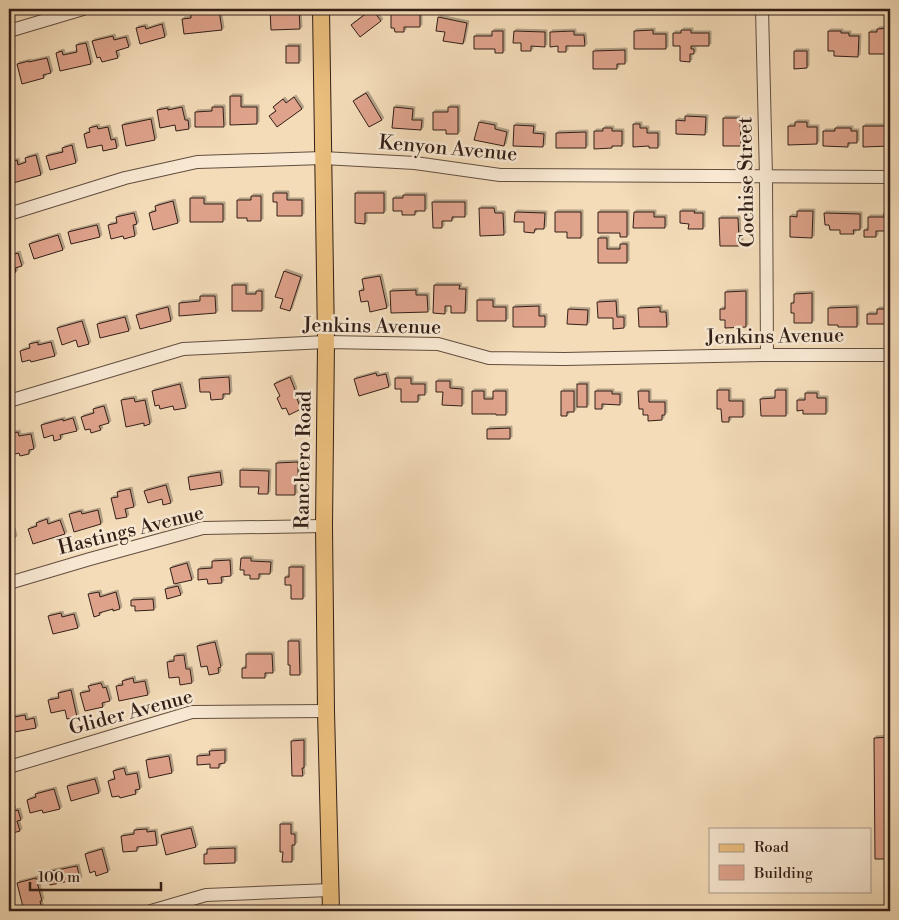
<svg xmlns="http://www.w3.org/2000/svg" width="899" height="920" font-family="'Libre Bodoni',serif">
<style>
.building{fill:#dfa38c;stroke:#321e17;filter:url(#shadow)}
.lines{fill:none;stroke-linecap:round;stroke-linejoin:round}
.minor-casing{stroke:#624e40;stroke-width:14}
.major-casing{stroke:#321e17;stroke-width:18}
.minor{stroke:#f8e8d2;stroke-width:12}
.major{stroke:#eabe7c;stroke-width:16}
.labels{text-anchor:middle;dominant-baseline:central;stroke-width:5;stroke-linejoin:round;paint-order:stroke}
.street-label{font-size:20px;fill:#321e17;stroke:#f8e8d2}
</style>
<defs>
<filter id="shadow"><feDropShadow dx="2" dy="-2" stdDeviation="0" flood-color="#0004"/></filter>
</defs>
<rect width="100%" height="100%" fill="#f4dcb9"/>
<filter id="stains"><feTurbulence type="fractalNoise" baseFrequency=".004" numOctaves="4"/><feColorMatrix values="0 0 0 0 .2 0 0 0 0 .09 0 0 0 0 .02 0 0 0 .5 -.17"/></filter>
<radialGradient id="worn" r=".72"><stop offset=".6" stop-color="#630" stop-opacity="0"/><stop offset="1" stop-color="#630" stop-opacity=".3"/></radialGradient>
<g class="building">
<polygon points="270,9 299,9 300,29 271,30"/>
<polygon points="372,9 381,21 360,37 351,25"/>
<polygon points="219,10 222,30 184,34 182,19 191,18 191,13"/>
<polygon points="420,13 420,27 404,27 404,32 395,32 394,28 391,28 391,14"/>
<polygon points="438,17 467,23 463,44 443,41 445,32 436,31"/>
<polygon points="162,24 165,37 140,44 136,28 145,26 146,29"/>
<polygon points="890,28 890,48 886,48 886,54 869,54 869,32 877,32 877,29"/>
<polygon points="653,30 653,34 666,34 666,49 634,49 634,31"/>
<polygon points="681,30 691,30 691,33 709,33 709,46 691,46 691,49 694,49 694,54 690,54 690,62 680,61 680,46 673,46 673,33 681,33"/>
<polygon points="492,31 503,31 503,53 495,53 495,49 474,49 474,36 492,36"/>
<polygon points="514,31 545,32 545,47 531,46 531,51 521,51 521,43 513,43"/>
<polygon points="574,31 574,35 584,35 585,46 566,46 566,52 558,52 558,46 550,47 550,32"/>
<polygon points="828,31 841,31 841,33 849,33 849,36 859,36 858,57 834,56 834,51 828,51"/>
<polygon points="113,36 114,40 126,37 129,47 116,51 118,58 102,62 100,57 97,58 92,41"/>
<polygon points="86,43 91,64 60,71 56,53 62,51 63,55 77,52 76,45"/>
<rect x="286" y="46" width="13" height="17"/>
<polygon points="625,50 625,64 617,64 617,69 593,69 593,51"/>
<polygon points="794,51 807,51 807,68 794,69"/>
<polygon points="47,58 51,73 43,75 44,78 22,84 17,64 29,61 29,62"/>
<polygon points="366,93 382,120 369,127 353,101"/>
<polygon points="230,96 241,96 241,107 257,107 257,124 230,125"/>
<polygon points="294,97 302,109 277,127 269,116 276,111 273,107 283,99 286,103"/>
<polygon points="182,107 185,120 188,120 189,129 176,131 175,125 160,128 157,110 168,108 168,110"/>
<polygon points="212,107 223,107 224,127 195,127 195,112 212,111"/>
<polygon points="394,107 413,109 412,120 422,120 421,130 392,128"/>
<polygon points="448,107 458,107 458,134 446,134 446,130 433,130 433,112 448,112"/>
<polygon points="685,116 706,117 705,135 676,134 676,120 685,121"/>
<polygon points="723,118 740,118 741,146 723,146"/>
<polygon points="151,119 155,140 126,146 122,125"/>
<polygon points="479,122 495,125 495,129 507,132 504,146 474,140"/>
<polygon points="795,122 807,122 807,127 817,127 817,144 788,145 788,126 795,126"/>
<polygon points="633,124 640,124 640,128 647,128 647,133 658,133 658,148 649,148 649,146 633,147"/>
<polygon points="514,125 534,126 533,133 544,134 543,147 513,146"/>
<polygon points="97,126 98,129 108,127 111,140 115,139 117,148 103,151 102,145 87,148 84,134 90,132 89,128"/>
<polygon points="863,126 890,126 890,146 863,147"/>
<polygon points="603,128 612,128 612,131 622,131 622,146 612,146 612,148 594,149 594,131 603,131"/>
<polygon points="835,128 851,128 851,131 857,131 857,143 848,143 848,147 823,146 823,131 835,131"/>
<polygon points="586,132 586,148 556,148 556,133"/>
<polygon points="72,145 76,163 50,170 46,156 63,152 62,148"/>
<polygon points="36,155 41,175 13,183 9,167 9,163 17,160 18,165 26,162 25,158"/>
<polygon points="273,193 287,193 287,200 302,200 302,216 277,216 277,202 273,202"/>
<polygon points="355,193 384,193 384,213 365,213 365,224 355,223"/>
<polygon points="403,195 425,195 425,211 415,211 415,215 402,215 402,211 393,211 393,198 403,198"/>
<polygon points="251,196 261,196 261,221 247,221 247,218 237,218 237,200 251,200"/>
<polygon points="190,198 204,198 204,204 223,204 223,222 190,222"/>
<polygon points="173,201 178,223 153,230 149,213 156,211 155,206"/>
<polygon points="432,202 465,202 465,217 452,217 452,221 442,221 442,228 433,228"/>
<polygon points="479,208 494,208 495,213 503,213 504,235 480,236"/>
<polygon points="680,211 695,211 694,213 703,213 703,229 688,229 689,224 680,223"/>
<polygon points="797,211 813,211 812,238 790,237 790,216 797,217"/>
<polygon points="515,212 545,213 544,229 535,229 534,233 524,232 524,222 514,222"/>
<polygon points="555,212 581,212 581,238 567,238 567,232 555,232"/>
<polygon points="598,212 627,212 627,237 620,237 620,233 598,233"/>
<polygon points="634,212 654,212 654,217 665,217 665,228 633,228"/>
<polygon points="134,213 137,224 133,225 135,236 124,239 123,236 111,239 108,225 117,223 116,217"/>
<polygon points="824,213 860,214 860,230 853,230 854,234 840,234 840,230 830,230 829,225 825,225"/>
<polygon points="884,213 890,213 890,231 876,231 876,237 864,237 864,230 868,230 868,217 884,217"/>
<polygon points="719,218 738,218 739,239 741,239 741,246 720,246"/>
<polygon points="97,225 100,237 71,244 68,232"/>
<polygon points="58,235 63,250 34,259 29,244"/>
<polygon points="598,238 607,238 607,249 620,249 620,244 627,244 627,263 598,263"/>
<polygon points="18,253 22,266 15,268 16,272 9,274 9,256"/>
<polygon points="284,271 301,277 290,311 280,308 283,299 275,297"/>
<polygon points="380,276 387,308 370,312 368,301 361,302 359,291 364,290 362,279"/>
<polygon points="232,285 246,285 246,294 256,294 256,291 262,291 262,311 232,311"/>
<polygon points="434,285 460,285 459,289 466,289 465,313 451,313 451,306 445,306 445,314 433,313"/>
<polygon points="416,290 416,295 427,295 428,312 391,313 390,291"/>
<polygon points="746,291 746,327 725,328 725,320 720,320 720,309 725,309 725,292"/>
<polygon points="812,293 812,323 794,323 794,313 791,313 791,303 794,303 794,294"/>
<polygon points="200,296 215,296 216,313 179,316 179,303 200,301"/>
<polygon points="477,300 493,300 493,307 506,307 506,321 477,321"/>
<polygon points="616,301 617,317 624,317 624,328 613,329 613,318 598,318 597,302"/>
<polygon points="539,306 539,316 545,316 545,327 513,327 513,307"/>
<polygon points="168,307 171,321 140,329 136,315"/>
<polygon points="660,307 660,312 666,312 667,327 639,327 638,308"/>
<polygon points="857,307 857,327 838,327 838,325 828,325 828,308"/>
<polygon points="568,309 588,310 587,325 567,324"/>
<polygon points="877,309 889,309 889,312 890,312 890,327 888,327 888,324 867,324 867,314 877,314"/>
<polygon points="125,317 129,331 100,338 97,324"/>
<polygon points="82,321 89,344 78,347 76,340 62,345 57,328"/>
<polygon points="38,342 38,345 51,342 55,356 31,362 30,360 22,362 20,351 30,348 29,344"/>
<polygon points="376,373 377,376 386,374 389,387 359,396 354,379"/>
<polygon points="229,377 230,394 223,394 223,399 211,400 210,392 200,392 199,379"/>
<polygon points="290,377 295,390 294,391 301,409 289,415 286,408 282,409 277,398 280,396 274,384"/>
<polygon points="395,378 411,378 411,384 425,384 425,395 418,395 418,402 401,402 401,389 395,389"/>
<polygon points="436,381 450,381 450,388 462,389 462,406 442,405 443,392 436,392"/>
<polygon points="180,384 186,408 174,410 173,406 160,409 159,405 155,406 152,391"/>
<rect x="577" y="384" width="10" height="23"/>
<polygon points="717,390 729,390 729,401 743,401 743,417 729,417 729,422 722,422 721,409 717,409"/>
<polygon points="775,390 786,390 786,416 761,416 760,399 775,398"/>
<polygon points="472,391 484,391 484,399 493,399 493,391 506,391 506,415 496,415 496,414 472,414"/>
<polygon points="561,391 574,391 574,412 567,412 567,416 561,416"/>
<polygon points="595,391 612,391 612,394 620,394 620,405 602,404 602,409 595,409"/>
<polygon points="638,391 649,391 649,402 665,402 665,415 662,415 662,420 648,421 648,415 643,415 643,409 639,409"/>
<polygon points="805,393 817,393 817,398 826,398 826,414 803,414 803,410 797,411 797,400 805,400"/>
<polygon points="134,398 135,402 145,400 150,424 144,426 144,423 126,427 121,400"/>
<polygon points="104,406 109,423 99,426 101,430 91,433 90,429 85,430 81,417 94,413 93,409"/>
<polygon points="73,418 77,431 60,435 61,439 54,441 53,435 44,438 41,425 63,419 63,421"/>
<polygon points="510,428 510,439 487,439 487,429"/>
<polygon points="18,432 19,436 31,434 34,449 29,450 29,454 20,456 19,453 11,455 9,446 9,434"/>
<polygon points="298,462 298,479 295,479 295,495 276,495 276,463"/>
<polygon points="240,470 269,471 268,494 258,494 259,487 240,487"/>
<polygon points="220,472 222,485 190,490 188,477"/>
<polygon points="166,485 171,503 163,505 162,499 148,503 144,491"/>
<polygon points="130,489 134,507 125,509 127,517 116,519 111,498 118,497 117,492"/>
<polygon points="98,510 101,524 74,532 69,514 81,511 82,514"/>
<polygon points="47,519 48,524 60,520 65,534 33,544 28,529 37,526 36,523"/>
<polygon points="12,526 15,538 9,540 9,527"/>
<polygon points="241,558 251,558 251,561 271,562 270,574 259,574 259,579 250,579 250,575 244,575 244,570 240,570"/>
<polygon points="230,560 231,576 221,577 222,583 208,584 207,579 198,580 198,569 212,568 212,561"/>
<polygon points="187,563 192,580 174,584 170,568"/>
<polygon points="289,567 303,567 303,599 291,599 291,585 285,585 285,577 289,577"/>
<polygon points="178,586 181,595 167,599 165,589"/>
<polygon points="99,592 100,597 116,592 120,609 113,611 113,609 99,613 100,615 94,617 88,594"/>
<polygon points="153,599 154,610 135,611 135,606 131,606 131,600"/>
<polygon points="61,613 62,617 74,614 78,628 53,634 48,616"/>
<polygon points="288,641 299,641 300,675 290,675 290,665 288,665"/>
<polygon points="215,642 221,667 218,668 219,673 209,675 207,666 201,667 197,646"/>
<polygon points="246,654 272,654 273,673 265,673 265,678 242,678 242,668 246,668"/>
<polygon points="184,655 186,669 190,669 192,683 180,685 179,677 169,678 167,662 174,661 174,656"/>
<polygon points="133,678 134,683 145,681 148,695 119,701 116,686 123,685 122,681"/>
<polygon points="101,683 103,688 106,687 110,701 102,703 103,707 85,711 80,693 90,691 88,686"/>
<polygon points="71,690 77,717 67,719 65,710 51,713 48,700 59,698 58,693"/>
<polygon points="25,715 26,720 34,718 36,728 9,733 9,718"/>
<polygon points="890,737 890,859 875,859 874,738"/>
<polygon points="304,740 304,768 302,768 303,776 292,776 291,741"/>
<polygon points="225,750 225,763 219,764 219,768 210,768 210,764 197,765 197,756 210,755 209,751"/>
<polygon points="169,756 172,773 149,778 146,760"/>
<polygon points="124,768 126,775 137,773 140,789 135,790 136,794 120,798 119,796 112,797 108,781 115,779 113,771"/>
<polygon points="95,779 99,793 71,801 67,786"/>
<polygon points="54,789 60,809 43,813 42,810 30,813 27,800 36,797 35,794"/>
<polygon points="11,802 14,811 18,810 21,820 17,821 20,831 9,834 9,803"/>
<polygon points="280,824 291,824 291,834 295,834 295,845 292,845 292,862 282,862 283,852 280,852"/>
<polygon points="191,828 196,847 166,855 161,835"/>
<polygon points="147,829 147,832 155,831 157,845 137,847 137,851 123,852 121,836 134,834 134,830"/>
<polygon points="235,848 235,863 204,864 204,854 207,854 207,849"/>
<polygon points="102,849 108,872 96,876 95,871 90,873 85,854"/>
<polygon points="77,866 80,879 50,885 47,872"/>
<polygon points="36,878 42,901 40,901 42,910 37,911 24,911 17,883"/>
</g>
<g class="lines">
<g class="minor-casing">
<g id="minor">
<polyline points="762,9 766,177 767,355"/>
<polyline points="9,31 83,9"/>
<polyline points="9,214 125,178 197,162 323,158 415,163 500,175 890,177"/>
<polyline points="9,401 183,349 326,342 438,344 489,358 564,359 767,355 890,355"/>
<polyline points="9,583 90,559 203,528 324,526"/>
<polyline points="9,767 192,712 326,711"/>
<polyline points="151,911 206,895 330,890"/>
</g>
</g>
<g class="major-casing">
<polyline id="major" points="321,9 326,342 324,526 326,711 331,911"/>
</g>
<use href="#minor" class="minor"/>
<use href="#major" class="major"/>
</g>
<g class="labels">
<g class="street-label">
<text transform="translate(448 149) rotate(5)">Kenyon Avenue</text>
<text transform="translate(747 182) rotate(-91)">Cochise Street</text>
<text transform="translate(372 327) rotate(1)">Jenkins Avenue</text>
<text transform="translate(775 337) rotate(-1)">Jenkins Avenue</text>
<text transform="translate(304 460) rotate(-89)">Ranchero Road</text>
<text transform="translate(131 531) rotate(-14)">Hastings Avenue</text>
<text transform="translate(131 713) rotate(-15)">Glider Avenue</text>
</g>
</g>
<rect width="899" height="920" fill="none" stroke="#f4dcb9" stroke-width="30"/>
<rect x="10" y="10" width="879" height="900" fill="none" stroke="#321e17" stroke-width="2.5"/>
<rect x="15" y="15" width="869" height="890" fill="none" stroke="#321e17"/>
<rect x="709" y="828" width="162" height="65" fill="#f8e8d2" stroke="#a99787"/>
<rect x="719" y="844" width="25" height="8" fill="#eabe7c" stroke="#a99787"/>
<text x="754" y="852" font-size="15" fill="#321e17">Road</text>
<rect x="719" y="865" width="25" height="15" fill="#dfa38c" stroke="#a99787"/>
<text x="754" y="878" font-size="15" fill="#321e17">Building</text>
<path d="M30 882v8h131v-8" fill="none" stroke="#321e17" stroke-width="2.5"/>
<text x="38" y="882" font-size="15" fill="#321e17" stroke="#f8e8d2" stroke-width="4" paint-order="stroke">100 m</text>
<rect width="100%" height="100%" filter="url(#stains)"/>
<rect width="100%" height="100%" fill="url(#worn)"/>
</svg>
